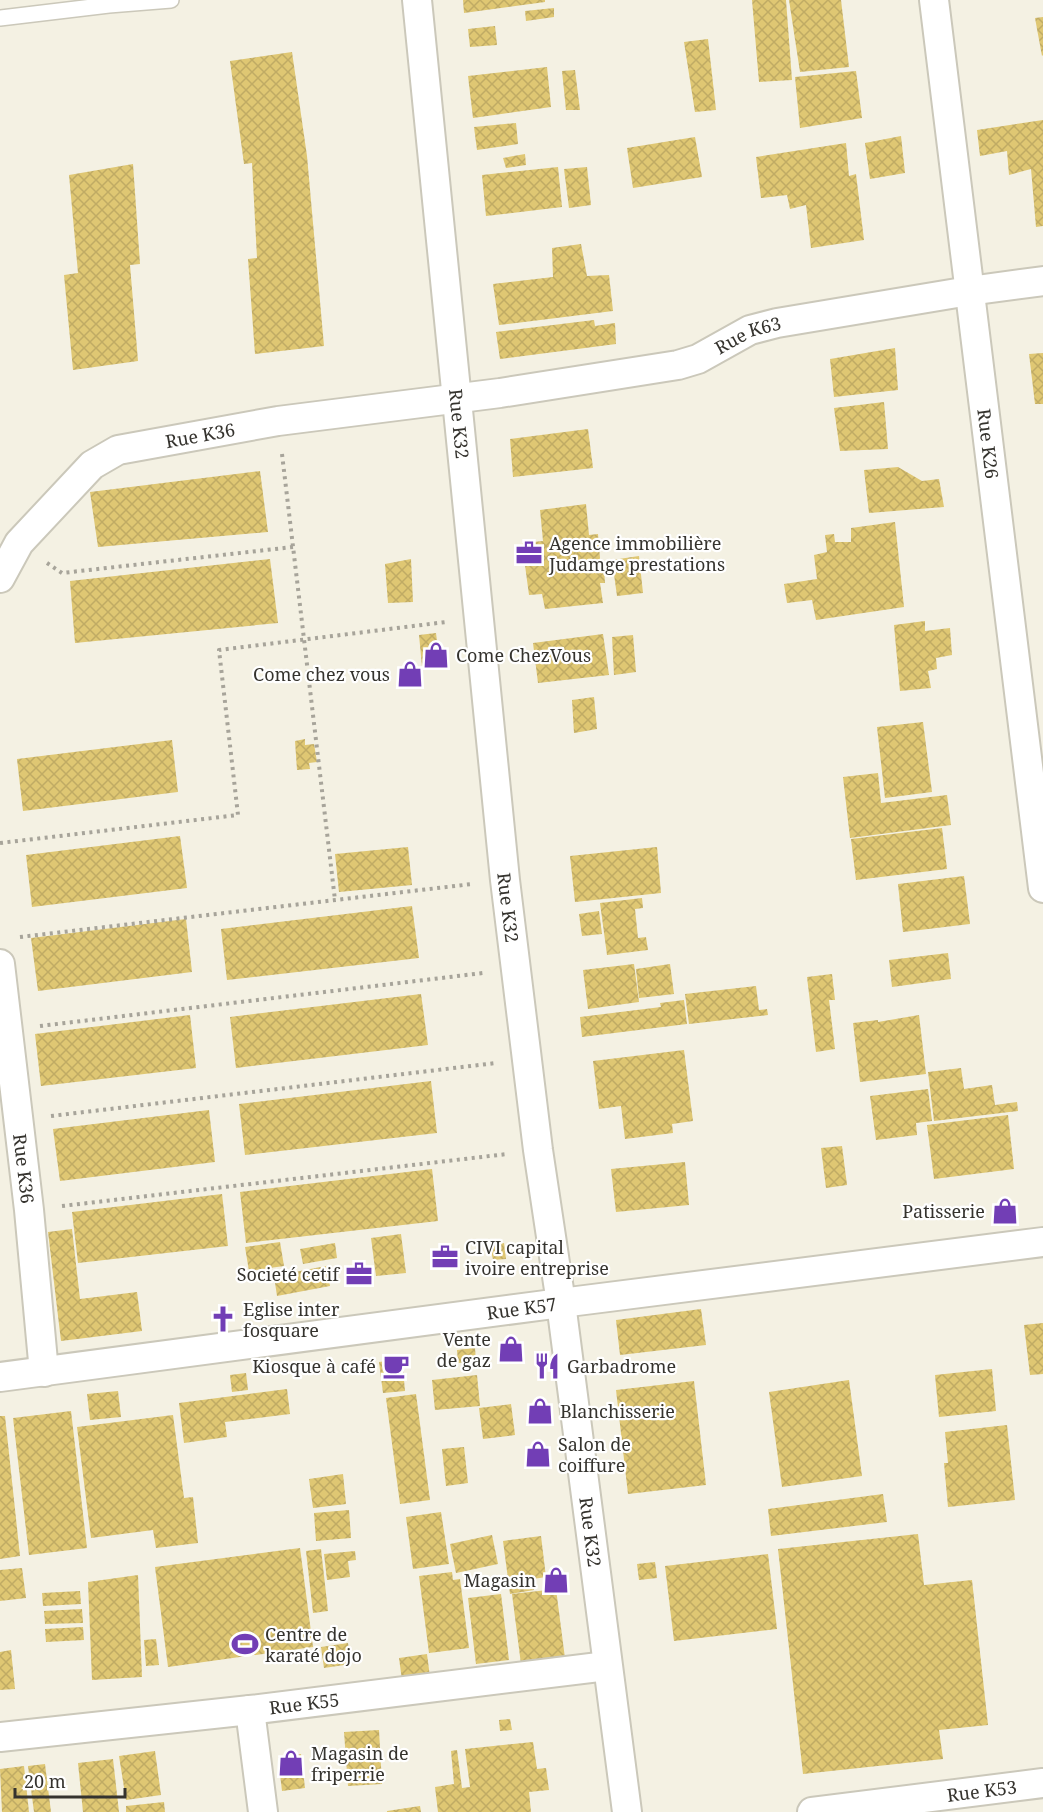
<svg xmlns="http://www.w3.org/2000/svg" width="1043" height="1812" font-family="'Noto Serif',serif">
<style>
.building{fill:url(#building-cross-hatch)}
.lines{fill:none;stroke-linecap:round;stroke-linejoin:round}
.service-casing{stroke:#cbc8ba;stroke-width:18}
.minor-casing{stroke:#cbc8ba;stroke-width:32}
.path{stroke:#a7a49a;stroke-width:4;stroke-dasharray:3 4.5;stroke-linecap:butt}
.service{stroke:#fff;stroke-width:15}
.minor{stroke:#fff;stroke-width:28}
.labels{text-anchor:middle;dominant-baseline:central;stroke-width:4.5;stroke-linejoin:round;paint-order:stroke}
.street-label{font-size:18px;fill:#35332e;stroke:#fff}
.poi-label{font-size:18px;fill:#35332e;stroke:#fff;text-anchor:start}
</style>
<defs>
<pattern id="building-cross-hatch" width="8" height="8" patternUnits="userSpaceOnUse" patternTransform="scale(1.5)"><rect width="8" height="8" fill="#dfc773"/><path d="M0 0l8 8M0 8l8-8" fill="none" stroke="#c0ab64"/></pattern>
</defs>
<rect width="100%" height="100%" fill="#f4f1e3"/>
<g class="building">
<polygon points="463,0 545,0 545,2 464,13"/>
<polygon points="752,0 786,0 792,80 759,82"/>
<polygon points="789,0 841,0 849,67 800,72"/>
<polygon points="554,8 554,17 526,21 525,11"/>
<polygon points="1043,17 1043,55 1042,56 1035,18"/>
<polygon points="495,26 497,45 470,47 468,29"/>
<polygon points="708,39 716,110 695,112 684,42"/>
<polygon points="292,52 307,156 324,346 255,354 248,259 257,258 252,163 244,164 230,61"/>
<polygon points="547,67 551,107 473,118 468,76"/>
<polygon points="575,70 580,110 566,110 562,71"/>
<polygon points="856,71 862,118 800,128 795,77"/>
<polygon points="1043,120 1043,226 1036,227 1031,169 1009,175 1007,151 980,156 977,130"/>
<polygon points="516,123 518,144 477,150 474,127"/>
<polygon points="901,136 905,173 870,179 865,143"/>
<polygon points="695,137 702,177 633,188 627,148"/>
<polygon points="846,143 849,176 856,174 864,240 811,248 806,205 790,209 787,195 761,198 756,157"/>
<polygon points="525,154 526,165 506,168 503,158"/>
<polygon points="133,164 140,264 130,265 138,361 73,370 64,275 78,273 69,175"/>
<polygon points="558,167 562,207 486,216 482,175"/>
<polygon points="587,167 591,205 569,208 564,169"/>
<polygon points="581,244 587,276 609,275 613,311 499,325 493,284 553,277 552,248"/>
<polygon points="594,320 595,326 615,323 616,344 500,359 496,332"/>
<polygon points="895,348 898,390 834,397 830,359"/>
<polygon points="1043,353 1043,404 1035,404 1029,354"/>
<polygon points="884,402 888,449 840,451 834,408"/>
<polygon points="588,429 593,468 513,477 510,439"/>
<polygon points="898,467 922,481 939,479 944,507 869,513 864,470"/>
<polygon points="260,471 268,532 98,547 90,492"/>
<polygon points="586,504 589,535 598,534 601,570 604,569 605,583 600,583 603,603 545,609 542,594 529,595 522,543 543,541 540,510"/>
<polygon points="895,522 904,607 816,620 812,600 787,603 784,584 817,579 814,555 827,552 825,535 834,534 835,542 851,542 851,528"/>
<polygon points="639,556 643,593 617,596 612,560"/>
<polygon points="270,559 278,623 75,643 70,581"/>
<polygon points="411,559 413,602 388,603 385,564"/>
<polygon points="925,621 925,631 950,628 952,655 936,658 937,669 928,671 931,688 900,691 894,625"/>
<polygon points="436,633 440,666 422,667 419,635"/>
<polygon points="603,634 609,675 538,683 533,643"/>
<polygon points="633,635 636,672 614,675 612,637"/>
<polygon points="594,697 597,729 574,733 572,700"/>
<polygon points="923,722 932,792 885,798 877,727"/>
<polygon points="305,739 305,745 314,744 317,762 309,763 310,769 297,770 295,741"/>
<polygon points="172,740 178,792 23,811 17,759"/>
<polygon points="878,773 881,803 947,795 951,825 850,838 843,777"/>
<polygon points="942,828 947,869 856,880 851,839"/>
<polygon points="180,836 187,888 32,907 26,855"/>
<polygon points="408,847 412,885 339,892 335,854"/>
<polygon points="657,847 661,893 575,902 570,856"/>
<polygon points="964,876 970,924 903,932 898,884"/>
<polygon points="642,898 643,908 635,909 638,938 646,937 648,950 607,955 600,903"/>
<polygon points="412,906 419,958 227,980 221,929"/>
<polygon points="599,911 602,934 582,936 579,914"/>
<polygon points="186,919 192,972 38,991 31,938"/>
<polygon points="948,953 951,979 892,987 889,960"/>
<polygon points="634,964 639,1002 588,1009 583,970"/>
<polygon points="670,964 674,994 639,998 636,969"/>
<polygon points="832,974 835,1000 829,1000 835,1049 816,1052 807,977"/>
<polygon points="756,986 759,1010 767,1009 768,1015 689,1024 685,994"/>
<polygon points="421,994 428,1045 236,1068 230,1017"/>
<polygon points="684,1000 687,1024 582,1037 580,1017 661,1007 660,1003"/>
<polygon points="190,1015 196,1068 41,1086 35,1034"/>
<polygon points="919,1015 926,1074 860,1082 853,1023 878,1020 878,1022"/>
<polygon points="684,1050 693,1121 672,1124 673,1133 625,1139 621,1106 599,1109 593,1061"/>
<polygon points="961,1068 964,1089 992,1085 995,1105 1017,1102 1018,1111 934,1121 928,1072"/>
<polygon points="431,1081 437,1133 245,1155 239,1104"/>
<polygon points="928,1089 932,1121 916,1123 917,1135 876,1140 870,1096"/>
<polygon points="209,1110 215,1162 60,1181 53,1129"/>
<polygon points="1008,1115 1014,1169 934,1179 927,1125"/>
<polygon points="842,1146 847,1185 826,1188 821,1148"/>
<polygon points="685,1162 689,1205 616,1212 611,1169"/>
<polygon points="432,1169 438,1221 246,1243 240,1192"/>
<polygon points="222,1194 228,1246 78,1263 72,1212"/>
<polygon points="72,1229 80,1299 137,1292 142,1331 61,1341 48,1232"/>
<polygon points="401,1234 406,1273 376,1276 371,1238"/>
<polygon points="280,1242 284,1266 249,1271 245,1247"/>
<polygon points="335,1243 337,1258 303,1264 300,1249"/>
<polygon points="504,1243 506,1259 493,1260 490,1245"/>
<polygon points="326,1266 330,1286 277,1296 274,1276"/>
<polygon points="701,1309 706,1345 620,1355 616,1320"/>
<polygon points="1043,1323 1043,1374 1030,1375 1024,1325"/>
<polygon points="475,1348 476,1361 458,1363 457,1350"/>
<polygon points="402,1359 405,1391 383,1393 379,1362"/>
<polygon points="992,1369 996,1411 939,1417 935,1375"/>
<polygon points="246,1373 248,1390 232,1392 230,1375"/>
<polygon points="477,1375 480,1406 435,1410 432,1380"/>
<polygon points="849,1380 862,1476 782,1487 769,1392"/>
<polygon points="694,1381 706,1485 628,1494 616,1390"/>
<polygon points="287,1389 290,1414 225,1422 227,1437 184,1443 179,1403"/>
<polygon points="118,1391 121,1417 90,1420 87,1394"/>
<polygon points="416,1394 430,1500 400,1504 386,1398"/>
<polygon points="511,1404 515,1435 483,1439 479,1408"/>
<polygon points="71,1411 87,1548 29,1555 13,1418"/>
<polygon points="173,1415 184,1498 193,1497 198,1543 156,1548 153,1530 91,1538 77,1427"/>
<polygon points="0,1416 5,1416 20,1556 0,1559"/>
<polygon points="1007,1425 1015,1500 948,1507 944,1463 948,1463 945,1432"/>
<polygon points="464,1447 468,1483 446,1486 442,1449"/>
<polygon points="343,1474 346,1504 313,1508 309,1479"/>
<polygon points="883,1494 887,1522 771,1536 768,1509"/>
<polygon points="349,1510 351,1538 316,1541 314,1513"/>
<polygon points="441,1512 449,1564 413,1569 406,1517"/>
<polygon points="918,1534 924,1585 972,1580 988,1725 939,1730 943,1759 803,1774 778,1549"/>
<polygon points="492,1535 498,1564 456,1573 450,1544"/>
<polygon points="541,1536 546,1577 533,1579 534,1590 510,1594 503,1541"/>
<polygon points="300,1548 313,1647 168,1667 155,1567"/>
<polygon points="321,1549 328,1611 313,1613 306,1551"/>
<polygon points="355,1551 356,1560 348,1561 350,1577 327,1580 324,1554"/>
<polygon points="768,1554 777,1629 674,1641 665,1566"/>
<polygon points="655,1562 657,1578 639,1580 637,1564"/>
<polygon points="22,1568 26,1598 0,1601 0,1570"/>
<polygon points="559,1571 560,1584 551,1585 550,1572"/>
<polygon points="452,1572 453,1580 460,1579 469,1648 429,1653 419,1576"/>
<polygon points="138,1575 142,1677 92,1680 88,1582"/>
<polygon points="556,1589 566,1666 522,1672 512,1594"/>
<polygon points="80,1591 81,1604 43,1606 42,1593"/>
<polygon points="501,1594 509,1660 476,1664 468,1598"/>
<polygon points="82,1609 83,1623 45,1624 44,1611"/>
<polygon points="83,1627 84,1640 46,1642 45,1629"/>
<polygon points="156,1639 159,1665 146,1666 144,1640"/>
<polygon points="348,1643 351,1664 324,1668 321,1647"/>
<polygon points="11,1650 15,1689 0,1690 0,1652"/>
<polygon points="427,1654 430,1677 402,1680 399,1658"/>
<polygon points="510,1719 512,1730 500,1731 499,1720"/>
<polygon points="379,1730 382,1784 348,1786 344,1732"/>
<polygon points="533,1742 537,1769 546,1768 549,1790 529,1792 531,1812 438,1812 435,1787 454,1784 451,1751 457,1750 462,1788 470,1787 465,1749"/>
<polygon points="155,1751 161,1795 126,1800 119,1756"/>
<polygon points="301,1754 305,1788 282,1791 278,1757"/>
<polygon points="113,1759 119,1812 83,1812 78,1763"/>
<polygon points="45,1764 51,1812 34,1812 28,1766"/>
<polygon points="24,1766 29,1812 2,1812 0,1769"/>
<polygon points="164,1802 165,1812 126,1812 126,1806"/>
<polygon points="420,1806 421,1812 387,1812 387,1811"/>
</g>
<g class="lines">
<g class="service-casing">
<polyline id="service" points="0,18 109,5 171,0"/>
</g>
<g class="minor-casing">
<g id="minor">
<path id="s1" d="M417 0 505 880 538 1150 561 1303 627 1812"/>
<path id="s2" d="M934 0 1043 888"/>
<path id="s3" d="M0 578 19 543 92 465 118 450 278 421 500 393 678 365 698 359 750 330 777 323 969 291 1043 281"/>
<path id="s4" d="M0 964 29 1210 44 1372"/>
<path id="s5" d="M0 1377 561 1303 1043 1242"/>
<polyline points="250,1710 263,1812"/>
<path id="s6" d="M0 1737 250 1710 607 1666"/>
<path id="s7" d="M812 1812 1043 1783"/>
</g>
</g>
<g class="path">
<polyline points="282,454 335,900"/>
<polyline points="47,563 62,573 293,547"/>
<polyline points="0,843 238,815 219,650 446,622"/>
<polyline points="20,937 472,884"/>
<polyline points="40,1026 483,973"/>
<polyline points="51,1116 496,1063"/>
<polyline points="62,1206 507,1154"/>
</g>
<use href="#service" class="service"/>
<use href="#minor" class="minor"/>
</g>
<defs>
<g id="office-bare" transform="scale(2.07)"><path d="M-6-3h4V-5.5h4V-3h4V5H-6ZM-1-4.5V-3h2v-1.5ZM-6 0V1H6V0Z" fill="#723eb5" stroke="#fff" stroke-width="2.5" paint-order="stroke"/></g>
<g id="shop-bare" transform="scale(2.07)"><path d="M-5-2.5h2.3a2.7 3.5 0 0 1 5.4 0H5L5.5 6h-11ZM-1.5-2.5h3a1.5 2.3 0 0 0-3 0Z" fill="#723eb5" stroke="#fff" stroke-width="2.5" paint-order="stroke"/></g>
<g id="church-bare" transform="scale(2.07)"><path d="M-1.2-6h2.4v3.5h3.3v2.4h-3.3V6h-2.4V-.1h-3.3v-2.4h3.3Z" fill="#723eb5" stroke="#fff" stroke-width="2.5" paint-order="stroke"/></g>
<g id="cafe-bare" transform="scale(2.07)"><path d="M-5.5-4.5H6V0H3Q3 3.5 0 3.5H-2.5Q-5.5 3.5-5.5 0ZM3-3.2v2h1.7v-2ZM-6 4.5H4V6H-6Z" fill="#723eb5" stroke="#fff" stroke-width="2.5" paint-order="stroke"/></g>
<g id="restaurant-bare" transform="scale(2.07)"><path d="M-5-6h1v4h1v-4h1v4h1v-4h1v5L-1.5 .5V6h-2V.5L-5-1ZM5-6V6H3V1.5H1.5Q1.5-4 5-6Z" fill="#723eb5" stroke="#fff" stroke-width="2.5" paint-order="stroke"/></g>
<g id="stadium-bare" transform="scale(2.07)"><path d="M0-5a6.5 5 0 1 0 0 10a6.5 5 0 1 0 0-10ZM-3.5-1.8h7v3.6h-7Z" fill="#723eb5" stroke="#fff" stroke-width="2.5" paint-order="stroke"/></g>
</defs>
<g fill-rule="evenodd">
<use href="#office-bare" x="529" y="553"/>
<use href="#shop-bare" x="436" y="655"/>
<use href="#shop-bare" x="410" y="674"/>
<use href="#shop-bare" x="1005" y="1211"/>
<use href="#office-bare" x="445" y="1257"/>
<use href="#office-bare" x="359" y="1274"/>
<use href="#church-bare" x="223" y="1319"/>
<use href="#shop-bare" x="511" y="1349"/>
<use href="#cafe-bare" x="396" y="1366"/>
<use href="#restaurant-bare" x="547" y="1366"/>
<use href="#shop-bare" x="540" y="1411"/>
<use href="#shop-bare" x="538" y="1454"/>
<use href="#shop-bare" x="556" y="1580"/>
<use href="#stadium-bare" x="245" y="1644"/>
<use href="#shop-bare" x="291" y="1763"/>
</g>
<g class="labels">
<g class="street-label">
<text stroke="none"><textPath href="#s3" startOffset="820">Rue K63</textPath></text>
<text stroke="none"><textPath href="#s1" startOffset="426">Rue K32</textPath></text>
<text stroke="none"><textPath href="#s3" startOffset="260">Rue K36</textPath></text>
<text stroke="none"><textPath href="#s2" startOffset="447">Rue K26</textPath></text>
<text stroke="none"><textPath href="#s1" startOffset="912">Rue K32</textPath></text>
<text stroke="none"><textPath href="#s4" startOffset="206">Rue K36</textPath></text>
<text stroke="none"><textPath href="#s5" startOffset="526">Rue K57</textPath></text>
<text stroke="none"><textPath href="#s1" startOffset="1542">Rue K32</textPath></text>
<text stroke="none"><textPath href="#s6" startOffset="306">Rue K55</textPath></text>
<text stroke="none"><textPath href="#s7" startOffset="171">Rue K53</textPath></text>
</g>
<g class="poi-label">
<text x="549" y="543">Agence immobilière<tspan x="549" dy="21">Judamge prestations</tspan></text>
<text x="456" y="655">Come ChezVous</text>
<text x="390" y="674" text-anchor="end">Come chez vous</text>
<text x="985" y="1211" text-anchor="end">Patisserie</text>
<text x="465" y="1247">CIVI capital<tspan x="465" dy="21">ivoire entreprise</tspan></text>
<text x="339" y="1274" text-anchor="end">Societé cetif</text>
<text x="243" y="1309">Eglise inter<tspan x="243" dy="21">fosquare</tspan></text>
<text x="491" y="1339" text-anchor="end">Vente<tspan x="491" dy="21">de gaz</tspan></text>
<text x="376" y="1366" text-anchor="end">Kiosque à café</text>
<text x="567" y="1366">Garbadrome</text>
<text x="560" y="1411">Blanchisserie</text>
<text x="558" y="1444">Salon de<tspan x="558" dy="21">coiffure</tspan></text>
<text x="536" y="1580" text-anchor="end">Magasin</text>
<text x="265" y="1634">Centre de<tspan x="265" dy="21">karaté dojo</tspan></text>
<text x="311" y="1753">Magasin de<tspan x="311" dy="21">friperrie</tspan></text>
</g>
</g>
<path d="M15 1788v9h110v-9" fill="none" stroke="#35332e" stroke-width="3"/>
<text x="24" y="1788" font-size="18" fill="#35332e" stroke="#ffffff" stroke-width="4.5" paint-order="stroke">20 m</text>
</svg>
